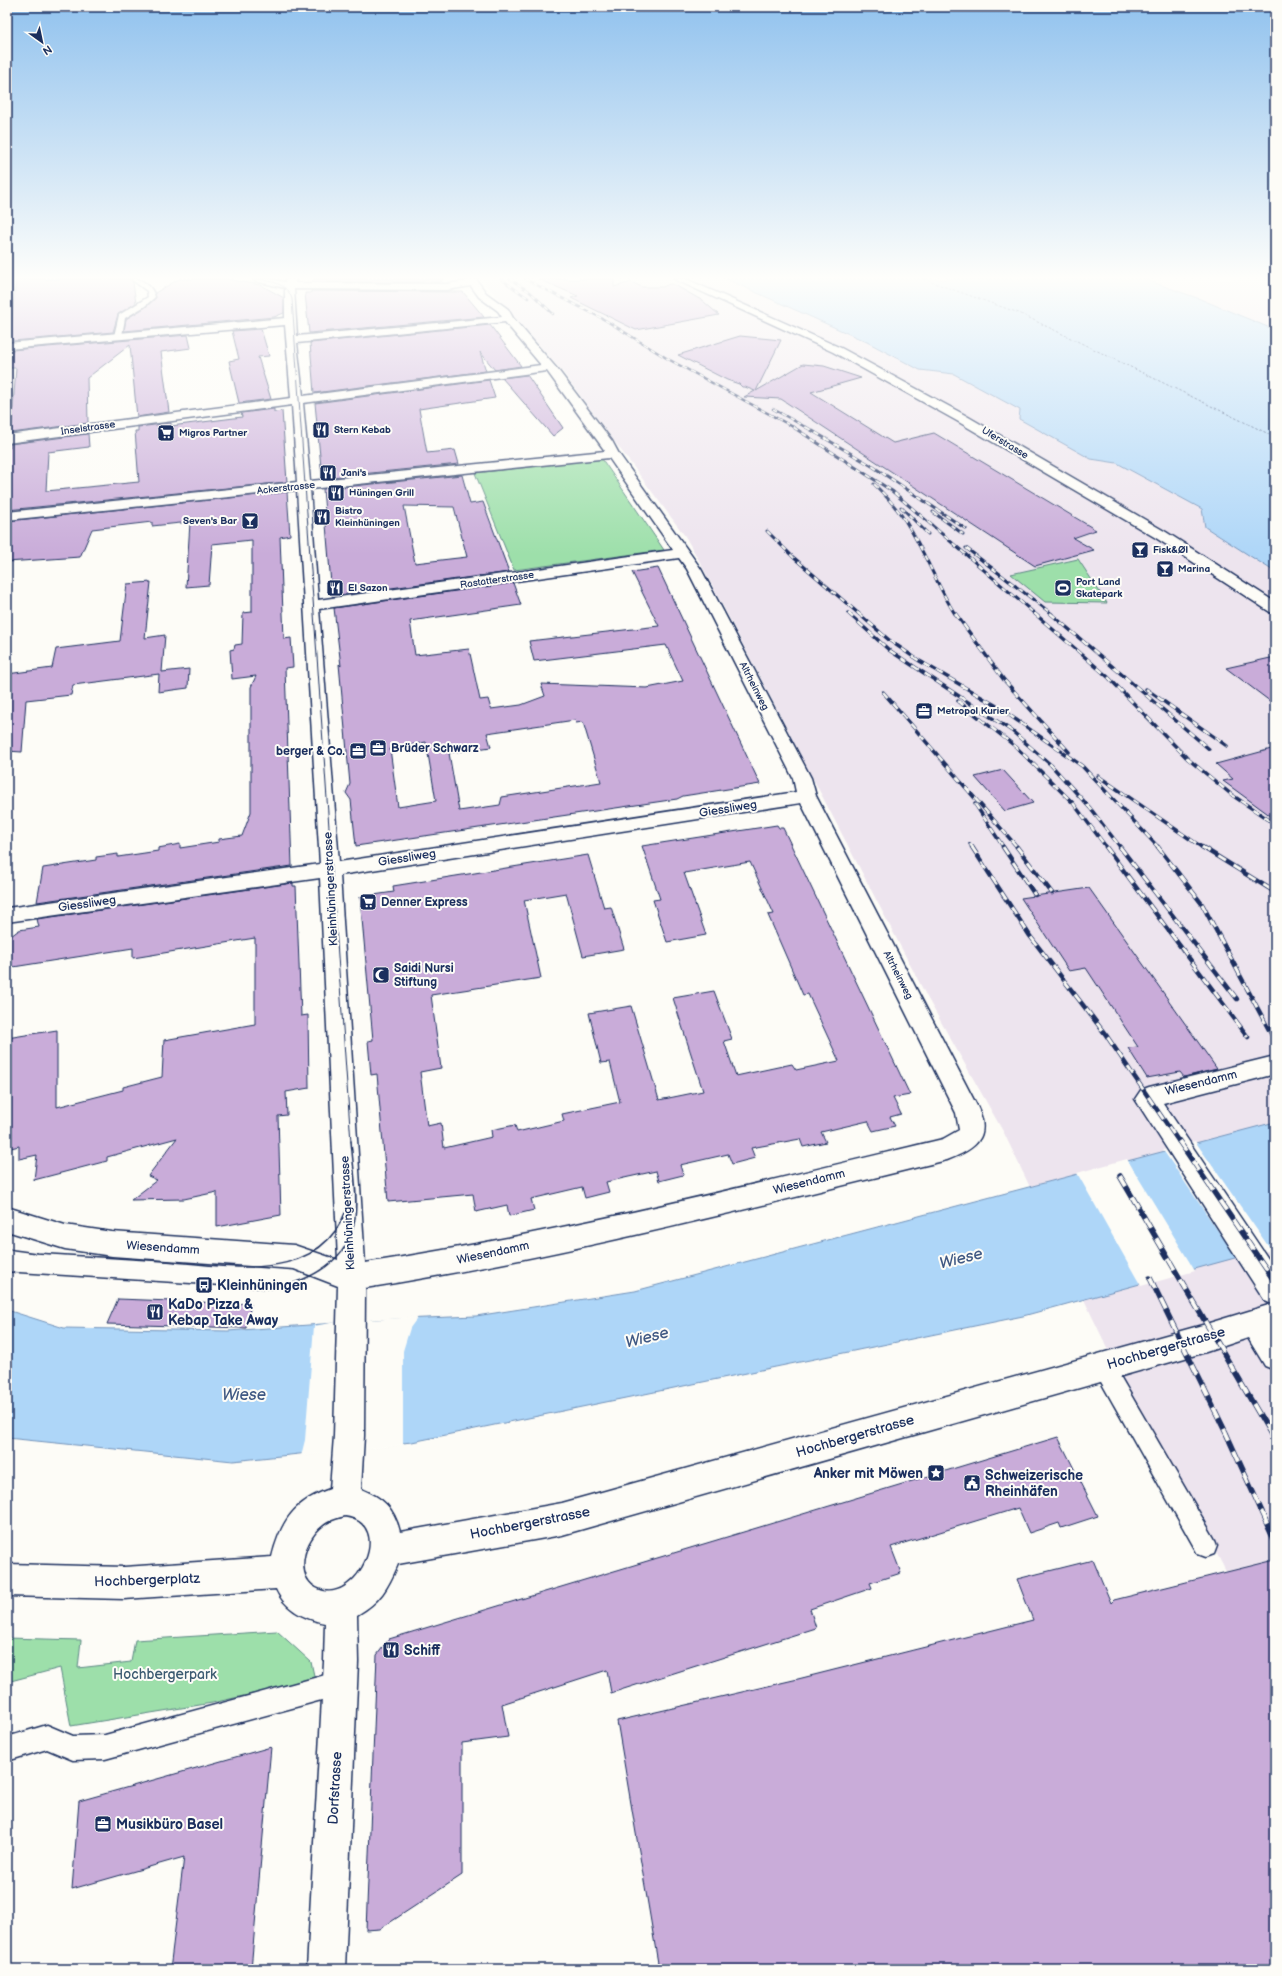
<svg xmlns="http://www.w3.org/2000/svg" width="1282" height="1976" font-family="'Balsamiq Sans',sans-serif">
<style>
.built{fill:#ede4ee}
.green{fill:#9ddfaa;stroke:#5c8784}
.water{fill:#aed6f8;stroke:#7393ba}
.pier{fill:#fdfcf7}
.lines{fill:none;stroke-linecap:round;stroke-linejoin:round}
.ferry{stroke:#405984;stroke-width:1;stroke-dasharray:2.5 2;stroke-linecap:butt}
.building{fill:#c9acd9;stroke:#1b2f5e;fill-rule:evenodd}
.lane-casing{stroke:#1b2f5e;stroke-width:3}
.street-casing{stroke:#1b2f5e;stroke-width:3}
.lane{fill:#fdfcf7;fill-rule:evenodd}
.street{fill:#fdfcf7;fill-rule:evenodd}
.tram-far1{stroke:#1b2f5e;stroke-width:1}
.tram{stroke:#1b2f5e;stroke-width:1.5}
.rail-far5-casing{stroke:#1b2f5e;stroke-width:2.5}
.rail-far4-casing{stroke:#1b2f5e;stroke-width:3}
.rail-far3-casing{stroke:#1b2f5e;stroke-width:3.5}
.rail-far2-casing{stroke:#1b2f5e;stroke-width:4.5}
.rail-far1-casing{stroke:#1b2f5e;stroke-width:5.5}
.rail-casing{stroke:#1b2f5e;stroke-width:6}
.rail-far5{stroke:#fdfcf7;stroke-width:1.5;stroke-dasharray:4.5;stroke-linecap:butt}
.rail-far4{stroke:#fdfcf7;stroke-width:2;stroke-dasharray:5.5;stroke-linecap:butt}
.rail-far3{stroke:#fdfcf7;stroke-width:2.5;stroke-dasharray:7;stroke-linecap:butt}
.rail-far2{stroke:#fdfcf7;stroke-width:3;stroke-dasharray:9;stroke-linecap:butt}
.rail-far1{stroke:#fdfcf7;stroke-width:4;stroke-dasharray:12;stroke-linecap:butt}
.rail{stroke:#fdfcf7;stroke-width:4.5;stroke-dasharray:14;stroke-linecap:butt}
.labels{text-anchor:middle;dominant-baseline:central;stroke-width:4;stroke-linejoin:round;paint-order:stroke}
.far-street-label{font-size:10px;fill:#1b2f5e;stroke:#fdfcf7}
.far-poi-label{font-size:10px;font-weight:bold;fill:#1b2f5e;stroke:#fdfcf7;text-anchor:start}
.poi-label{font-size:12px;font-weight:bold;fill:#1b2f5e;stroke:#fdfcf7;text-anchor:start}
.street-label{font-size:12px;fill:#1b2f5e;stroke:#fdfcf7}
.near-poi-label{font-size:14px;font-weight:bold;fill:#1b2f5e;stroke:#fdfcf7;text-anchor:start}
.near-street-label{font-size:14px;fill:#1b2f5e;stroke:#fdfcf7}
.near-park-label{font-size:14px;fill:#3c5b71;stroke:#fdfcf7}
.near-water-label{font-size:16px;font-style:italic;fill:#405984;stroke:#fdfcf7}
</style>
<rect width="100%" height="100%" fill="#fdfcf7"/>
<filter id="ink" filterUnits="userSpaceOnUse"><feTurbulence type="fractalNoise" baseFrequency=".025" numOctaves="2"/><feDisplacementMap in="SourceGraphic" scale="8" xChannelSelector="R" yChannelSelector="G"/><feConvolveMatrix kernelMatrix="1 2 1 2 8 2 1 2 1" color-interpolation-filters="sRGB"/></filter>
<g filter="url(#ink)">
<g class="built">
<polygon points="481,279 726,279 867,342 920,370 954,374 1020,410 1091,459 1117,463 1202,509 1205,527 1275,572 1275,1667 1219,1558 1138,1412 1004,1133 928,999 701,564 685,536 562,371"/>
<polygon points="1142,279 1275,279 1275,330 1238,314"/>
</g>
<g class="green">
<polygon points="602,459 664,550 514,570 475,473"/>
<polygon points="1078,559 1107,603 1045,602 1011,574"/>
<polygon points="277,1631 311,1662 315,1680 212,1703 71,1726 60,1668 7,1682 7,1638 81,1640 78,1668 131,1662 135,1640"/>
</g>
<g class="water">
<polygon points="726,279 1144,279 1200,299 1275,330 1275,572 1205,527 1202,509 1117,463 1091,459 1019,419 1020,410 954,374 920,370 867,342"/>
<polygon points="1275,1122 1275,1247 1023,1316 412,1442 233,1461 7,1438 7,1310 64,1328 228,1331 376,1320 476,1316 635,1291"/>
</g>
<g class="pier">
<polygon points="1195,1141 1271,1250 1237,1259 1163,1150"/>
<polygon points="1127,1159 1195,1271 1141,1286 1077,1173"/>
<polygon points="418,1317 410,1328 403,1351 403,1445 301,1456 305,1440 314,1326 336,1322"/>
</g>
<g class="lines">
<polyline class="ferry" points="923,279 1019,313 1275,437"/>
</g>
<g class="building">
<polygon points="16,279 130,279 133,283 136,303 118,314 113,332 13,341 13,339 10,338"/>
<polygon points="179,279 226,279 261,285 284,298 284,313 274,317 124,331 126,319 146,307 156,298 155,293"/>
<polygon points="313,279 443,279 441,282 313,282"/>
<polygon points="538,279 614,279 614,287 631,282 642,287 663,287 669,284 673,284 703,301 719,315 636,330 571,298 578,296"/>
<polygon points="311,291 463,292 484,317 309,333 305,293 311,293"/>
<polygon points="490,325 521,366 495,370 480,352 486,371 314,393 310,343"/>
<polygon points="261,329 269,356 258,357 271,399 239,403 229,361 239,359 232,331"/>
<polygon points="188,335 191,348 161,352 169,412 137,417 130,345 87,378 88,423 11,433 16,368 10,368 12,350"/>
<polygon points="740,336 781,340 756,391 803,364 824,366 861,378 811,392 893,443 934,433 1096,530 1073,538 1094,550 1035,566 781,399 744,397 755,391 745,387 742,387 739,384 727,380 678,355"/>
<polygon points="527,375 563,428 553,436 502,378"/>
<polygon points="489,380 495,398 419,409 427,453 455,450 459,464 322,478 315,403"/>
<polygon points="274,409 274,412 282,411 287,482 7,510 7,448 10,448 10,444 88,434 89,447 48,452 46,491 139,482 135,431 138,431 138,427 171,423 171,426 242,417 241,413"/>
<path d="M462 475 470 504 483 502 509 572 332 596 323 489ZM404 506 454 507 467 557 415 563Z"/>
<polygon points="287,492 290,535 280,537 284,639 291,638 293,667 285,668 292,866 37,902 43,868 96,860 96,857 118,854 118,857 158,851 158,848 180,844 180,848 219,842 219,839 242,836 251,812 251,687 256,676 232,679 230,650 234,649 235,645 242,644 243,613 252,612 252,540 212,544 209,585 186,587 190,522 152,526 152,522 92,529 80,557 7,562 7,521"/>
<path d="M658 568 760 784 683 796 677 799 356 846 351 800 346 793 350 784 339 664 341 666 334 608 513 583 521 605 410 621 415 655 469 649 480 700 488 699 491 709 521 705 545 696 541 684 647 688 683 681 666 645 534 661 529 641 659 626 632 572ZM575 720 576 723 583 722 601 782 502 797 500 805 459 811 449 753 491 747 487 733ZM426 742 436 801 398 807 390 749Z"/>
<polygon points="151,582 145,638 165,635 162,672 189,669 188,688 158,692 159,674 73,685 71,695 26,700 22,752 7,751 7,674 52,668 56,649 120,641 127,584"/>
<polygon points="1275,657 1275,705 1226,668"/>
<polygon points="1275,748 1275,819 1223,781 1233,779 1216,764"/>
<polygon points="1003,770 1033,803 1005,811 975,777"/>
<polygon points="777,825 779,828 783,828 910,1095 893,1098 901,1114 890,1117 895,1126 873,1131 868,1121 821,1132 826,1142 803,1147 800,1139 751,1148 755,1158 732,1164 728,1154 680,1165 683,1175 659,1181 656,1171 606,1182 609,1192 585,1198 582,1187 531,1199 534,1210 509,1216 507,1205 476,1212 473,1194 388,1202 377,1074 371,1075 368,1041 373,1040 360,897 394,892 393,886 588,855 604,908 611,907 624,949 583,956 566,893 524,900 541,978 431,995 441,1068 420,1072 427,1126 441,1123 444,1148 492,1137 491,1130 515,1125 517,1132 564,1121 562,1114 620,1102 610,1062 601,1063 589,1013 631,1006 659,1100 703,1091 673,998 714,991 732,1039 724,1041 736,1076 792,1064 796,1070 839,1061 808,994 803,995 768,915 774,914 750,862 684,873 706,935 667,942 653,900 660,899 642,846"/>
<polygon points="293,883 293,886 296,886 301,1016 308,1015 309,1088 286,1092 287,1115 278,1116 281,1215 217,1227 217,1192 184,1199 131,1200 157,1180 148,1176 177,1138 107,1157 107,1161 34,1180 37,1155 19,1159 19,1146 7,1149 7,1038 57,1030 57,1107 123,1090 123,1087 162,1077 164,1040 255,1024 255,938 133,958 133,948 7,968 7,939 19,930 39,927 37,919"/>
<polygon points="1089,888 1148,971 1217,1069 1184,1077 1180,1072 1147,1078 1128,1048 1138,1047 1086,968 1069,971 1021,898"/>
<polygon points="118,1299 251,1304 246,1328 107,1324"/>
<polygon points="1058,1437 1098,1516 1061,1528 1059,1523 1029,1533 1018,1508 891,1547 901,1573 870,1583 872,1588 810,1609 816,1628 611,1693 607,1670 502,1704 508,1737 462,1743 462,1875 380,1929 366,1930 377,1655 389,1639"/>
<polygon points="1093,1560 1111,1603 1114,1600 1275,1560 1275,1969 659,1969 617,1721 798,1679 1033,1620 1017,1579"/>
<polygon points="271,1747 251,1969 170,1969 184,1857 72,1889 79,1801"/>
</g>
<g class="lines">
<g class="lane-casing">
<g id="lane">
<path d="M131 279C142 278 152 286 155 297L145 306 125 318 122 336 118 338 114 336 119 315 148 297 147 291Z"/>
<polygon points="1103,1356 1110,1359 1214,1538 1217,1546 1214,1554 1206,1557 1198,1554 1096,1373 1093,1366 1096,1359"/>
<polygon points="340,1671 348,1675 352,1683 348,1691 340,1695 105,1759 73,1760 47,1749 7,1761 7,1737 47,1725 73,1736 105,1735"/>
</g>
</g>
<g class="street-casing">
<g id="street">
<path d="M253 279H270L285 282 286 279H296L295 283 447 284 467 281 466 279H476L486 293 508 309 513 318 558 370 612 441 619 454 701 569 811 778 816 796 977 1106C992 1137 976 1149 947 1160 754 1207 562 1257 365 1288L364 1436 361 1489C383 1498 394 1508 400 1532L562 1503 1206 1324 1272 1304 1265 1301 1135 1099 1141 1090 1149 1087 1275 1056V1074L1163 1103 1275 1269V1370L1265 1366 1248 1338 1206 1352 562 1535 398 1564C388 1588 380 1602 357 1615L358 1662 345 1969H307L324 1662 325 1623C304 1619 285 1609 276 1589L124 1599 7 1596V1564L124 1567 272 1557C281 1521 295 1501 330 1489L334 1436 338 1286 294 1269 112 1256 65 1249 7 1231V1207L65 1225 112 1232 294 1245 338 1260 320 878 7 922V908L320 864 297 490 7 520V512L297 482 292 405 7 443V435L291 398 285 325 7 349V343L285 318V288L255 281ZM471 286 479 297 498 311 502 317 297 336 294 289 447 290ZM505 322 541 365 303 396 297 343ZM547 371 605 451 310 481 303 403ZM609 458 673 550 318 600 310 489ZM679 558 687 569 793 778 796 792 339 862 319 609ZM801 803 956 1113 959 1130 943 1139C751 1185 560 1233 365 1263L340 875ZM345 1516C397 1523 357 1604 320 1590 292 1579 303 1540 323 1525 329 1520 337 1518 345 1516Z"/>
<polygon points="674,279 686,279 841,348 965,415 1166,532 1275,602 1275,614 1270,612 1156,538 957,421 833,352"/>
</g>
</g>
<use href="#lane" class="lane"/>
<use href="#street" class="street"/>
<path class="tram-far1" d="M256 279C271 281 287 283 292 299L351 1142"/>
<g class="tram">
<path d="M7 1249 37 1253C79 1256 122 1258 164 1261 235 1267 329 1287 351 1195"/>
<path d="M7 1272 271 1289C310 1281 350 1261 355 1218 358 1193 353 1166 351 1141"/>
</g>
<g class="rail-far5-casing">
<g id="rail-far5">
<polyline points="501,279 528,298"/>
<polyline points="510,279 530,292 553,314"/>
<polyline points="525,279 605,320 668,359 795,428"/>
<polyline points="773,409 807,428"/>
</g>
</g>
<g class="rail-far4-casing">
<g id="rail-far4">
<polyline points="793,427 892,491 1035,614"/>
<polyline points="806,427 872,466 966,529"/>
<path d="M874 484C887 497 900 511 909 527 926 555 937 585 955 614"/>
<polyline points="901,507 928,534"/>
<polyline points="933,512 963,534"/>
<polyline points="767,531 793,557 859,614"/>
<polyline points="966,548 1052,614"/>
</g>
</g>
<g class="rail-far3-casing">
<g id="rail-far3">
<polyline points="848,613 889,650 1012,731 1051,765 1090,808 1121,848"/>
<polyline points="858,613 889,640 918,660 995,705 1082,766 1159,848"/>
<polyline points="955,613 1004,680 1069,752"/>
<polyline points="1034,613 1108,677 1188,759 1232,795 1275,824"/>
<polyline points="1050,613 1209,749"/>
<polyline points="1146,689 1227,746"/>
<polyline points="883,692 1018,848"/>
<polyline points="958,701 1016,747 1073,803 1107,848"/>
<polyline points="1098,776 1203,848"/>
<polyline points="975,804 1004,848"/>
<polyline points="970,844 973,848"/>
</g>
</g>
<g class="rail-far2-casing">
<g id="rail-far2">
<polyline points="972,847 1030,936 1106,1035 1179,1142"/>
<polyline points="1003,847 1035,895"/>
<polyline points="1017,847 1052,893"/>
<polyline points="1106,847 1248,1037"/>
<polyline points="1120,847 1237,999"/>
<polyline points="1158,847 1202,904 1275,1041"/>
<polyline points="1202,847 1275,892"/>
</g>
</g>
<g class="rail-far1-casing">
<g id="rail-far1">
<polyline points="1179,1141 1275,1282"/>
<polyline points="1120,1176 1275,1441"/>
<polyline points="1150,1278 1226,1433 1262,1512"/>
</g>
</g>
<g class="rail-casing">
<polyline id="rail" points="1261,1511 1275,1541"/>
</g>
<use href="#rail-far5" class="rail-far5"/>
<use href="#rail-far4" class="rail-far4"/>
<use href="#rail-far3" class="rail-far3"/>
<use href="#rail-far2" class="rail-far2"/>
<use href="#rail-far1" class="rail-far1"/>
<use href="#rail" class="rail"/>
</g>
</g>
<linearGradient id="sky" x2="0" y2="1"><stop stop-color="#91c2ee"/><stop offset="0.5" stop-color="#fefefb"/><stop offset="1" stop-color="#fefefb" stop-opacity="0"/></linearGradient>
<rect width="1282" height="555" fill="url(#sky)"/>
<defs>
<g id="restaurant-square" transform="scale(0.9)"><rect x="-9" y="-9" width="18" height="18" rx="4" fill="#1b2f5e" stroke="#fdfcf7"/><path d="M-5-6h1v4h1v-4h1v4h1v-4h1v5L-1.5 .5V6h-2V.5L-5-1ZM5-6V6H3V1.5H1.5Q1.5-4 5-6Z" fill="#fff"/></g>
<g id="supermarket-square" transform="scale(0.9)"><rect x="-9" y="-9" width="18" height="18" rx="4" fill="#1b2f5e" stroke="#fdfcf7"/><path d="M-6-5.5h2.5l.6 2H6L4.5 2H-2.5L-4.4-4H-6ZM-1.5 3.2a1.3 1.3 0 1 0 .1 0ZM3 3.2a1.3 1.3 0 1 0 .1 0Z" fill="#fff"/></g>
<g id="bar-square" transform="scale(0.9)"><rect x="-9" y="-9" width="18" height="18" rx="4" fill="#1b2f5e" stroke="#fdfcf7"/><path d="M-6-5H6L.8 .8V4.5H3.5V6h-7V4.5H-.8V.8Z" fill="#fff"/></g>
<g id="stadium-square" transform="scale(0.9)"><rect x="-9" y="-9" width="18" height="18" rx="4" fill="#1b2f5e" stroke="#fdfcf7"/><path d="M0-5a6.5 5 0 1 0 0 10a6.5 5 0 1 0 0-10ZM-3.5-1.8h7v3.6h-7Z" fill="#fff"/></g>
<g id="office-square" transform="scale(0.9)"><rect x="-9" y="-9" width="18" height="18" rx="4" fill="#1b2f5e" stroke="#fdfcf7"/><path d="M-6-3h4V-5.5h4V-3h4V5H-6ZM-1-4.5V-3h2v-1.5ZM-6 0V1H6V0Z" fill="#fff"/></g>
<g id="mosque-square" transform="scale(0.9)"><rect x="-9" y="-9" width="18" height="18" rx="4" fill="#1b2f5e" stroke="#fdfcf7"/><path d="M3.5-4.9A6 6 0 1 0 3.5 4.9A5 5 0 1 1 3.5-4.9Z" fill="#fff"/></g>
<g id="bus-square" transform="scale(0.9)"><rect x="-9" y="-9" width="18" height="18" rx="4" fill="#1b2f5e" stroke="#fdfcf7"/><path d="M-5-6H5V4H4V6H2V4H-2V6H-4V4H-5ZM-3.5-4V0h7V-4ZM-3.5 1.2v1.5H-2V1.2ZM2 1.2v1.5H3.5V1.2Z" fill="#fff"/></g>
<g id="sight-square" transform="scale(0.9)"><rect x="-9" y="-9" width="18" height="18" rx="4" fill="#1b2f5e" stroke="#fdfcf7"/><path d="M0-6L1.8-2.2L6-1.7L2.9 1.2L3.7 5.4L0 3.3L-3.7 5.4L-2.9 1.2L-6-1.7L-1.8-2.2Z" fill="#fff"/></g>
<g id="civic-square" transform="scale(0.9)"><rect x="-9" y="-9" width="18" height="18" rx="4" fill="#1b2f5e" stroke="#fdfcf7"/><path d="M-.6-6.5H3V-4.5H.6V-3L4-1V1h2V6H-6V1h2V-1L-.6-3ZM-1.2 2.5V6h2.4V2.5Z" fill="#fff"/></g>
</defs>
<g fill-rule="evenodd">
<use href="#restaurant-square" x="321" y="430"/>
<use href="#supermarket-square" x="166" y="433"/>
<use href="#restaurant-square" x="328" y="473"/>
<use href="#restaurant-square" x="336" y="493"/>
<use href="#restaurant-square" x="322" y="517"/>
<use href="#bar-square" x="250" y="521"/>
<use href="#bar-square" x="1140" y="550"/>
<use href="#bar-square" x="1165" y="569"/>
<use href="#restaurant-square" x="335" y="588"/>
<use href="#stadium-square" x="1063" y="588"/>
<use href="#office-square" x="924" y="711"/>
<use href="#office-square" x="378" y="748"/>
<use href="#office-square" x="358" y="751"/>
<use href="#supermarket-square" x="368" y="902"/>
<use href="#mosque-square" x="381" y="975"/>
<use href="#bus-square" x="204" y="1285"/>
<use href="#restaurant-square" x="155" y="1312"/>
<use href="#sight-square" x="936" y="1473"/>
<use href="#civic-square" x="972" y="1483"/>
<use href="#restaurant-square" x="391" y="1650"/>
<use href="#office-square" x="103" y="1824"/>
</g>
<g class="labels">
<g class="far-street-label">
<text transform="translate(88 428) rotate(-8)">Inselstrasse</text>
<text transform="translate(1005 443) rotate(31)">Uferstrasse</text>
<text transform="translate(286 488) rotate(-6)">Ackerstrasse</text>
<text transform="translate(497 580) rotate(-8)">Rastatterstrasse</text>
<text transform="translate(754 686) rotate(63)">Altrheinweg</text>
<text transform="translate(898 975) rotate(63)">Altrheinweg</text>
</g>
<g class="far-poi-label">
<text x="334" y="430">Stern Kebab</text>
<text x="179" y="433">Migros Partner</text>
<text x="341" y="473">Jani's</text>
<text x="349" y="493">Hüningen Grill</text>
<text x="335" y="511">Bistro<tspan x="335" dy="12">Kleinhüningen</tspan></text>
<text x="237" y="521" text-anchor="end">Seven's Bar</text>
<text x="1153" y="550">Fisk&amp;Øl</text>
<text x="1178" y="569">Marina</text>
<text x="1076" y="582">Port Land<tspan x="1076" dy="12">Skatepark</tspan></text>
<text x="348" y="588">El Sazon</text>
<text x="937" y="711">Metropol Kurier</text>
</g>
<g class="poi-label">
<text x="391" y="748">Brüder Schwarz</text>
<text x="345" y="751" text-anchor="end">berger &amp; Co.</text>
<text x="381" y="902">Denner Express</text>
<text x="394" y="968">Saidi Nursi<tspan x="394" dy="14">Stiftung</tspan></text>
</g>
<g class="street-label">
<text transform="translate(728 809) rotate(-9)">Giessliweg</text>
<text transform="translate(407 858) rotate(-9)">Giessliweg</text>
<text transform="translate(331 889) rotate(-93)">Kleinhüningerstrasse</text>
<text transform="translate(87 904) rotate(-8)">Giessliweg</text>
<text transform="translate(1201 1083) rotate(-14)">Wiesendamm</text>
<text transform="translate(809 1182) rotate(-14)">Wiesendamm</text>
<text transform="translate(348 1213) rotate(-93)">Kleinhüningerstrasse</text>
<text transform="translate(163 1248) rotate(4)">Wiesendamm</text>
<text transform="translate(493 1253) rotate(-12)">Wiesendamm</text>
</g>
<g class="near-poi-label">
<text x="217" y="1285">Kleinhüningen</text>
<text x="168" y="1304">KaDo Pizza &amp;<tspan x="168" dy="16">Kebap Take Away</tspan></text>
<text x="923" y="1473" text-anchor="end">Anker mit Möwen</text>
<text x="985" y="1475">Schweizerische<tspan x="985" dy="16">Rheinhäfen</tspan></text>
<text x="404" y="1650">Schiff</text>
<text x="116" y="1824">Musikbüro Basel</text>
</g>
<g class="near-street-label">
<text transform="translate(1166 1348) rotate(-16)">Hochbergerstrasse</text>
<text transform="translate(855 1436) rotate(-16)">Hochbergerstrasse</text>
<text transform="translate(530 1523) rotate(-11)">Hochbergerstrasse</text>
<text transform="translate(147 1580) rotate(-2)">Hochbergerplatz</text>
<text transform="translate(335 1788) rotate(-87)">Dorfstrasse</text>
</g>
<g class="near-park-label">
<text x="165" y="1674">Hochbergerpark</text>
</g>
<g class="near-water-label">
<text transform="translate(961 1259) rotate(-14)">Wiese</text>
<text transform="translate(647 1338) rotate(-14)">Wiese</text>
<text x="244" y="1395">Wiese</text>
</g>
</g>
<rect width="1282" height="1976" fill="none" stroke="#fdfcf7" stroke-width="24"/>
<rect x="12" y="12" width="1258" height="1952" fill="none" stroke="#1b2f5e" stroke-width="1.5" filter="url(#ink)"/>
<g transform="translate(42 42) rotate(147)" stroke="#fdfcf7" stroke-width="3" paint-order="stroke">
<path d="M0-3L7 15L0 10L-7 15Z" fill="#1b2f5e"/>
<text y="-6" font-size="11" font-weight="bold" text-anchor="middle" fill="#1b2f5e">N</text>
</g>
</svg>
